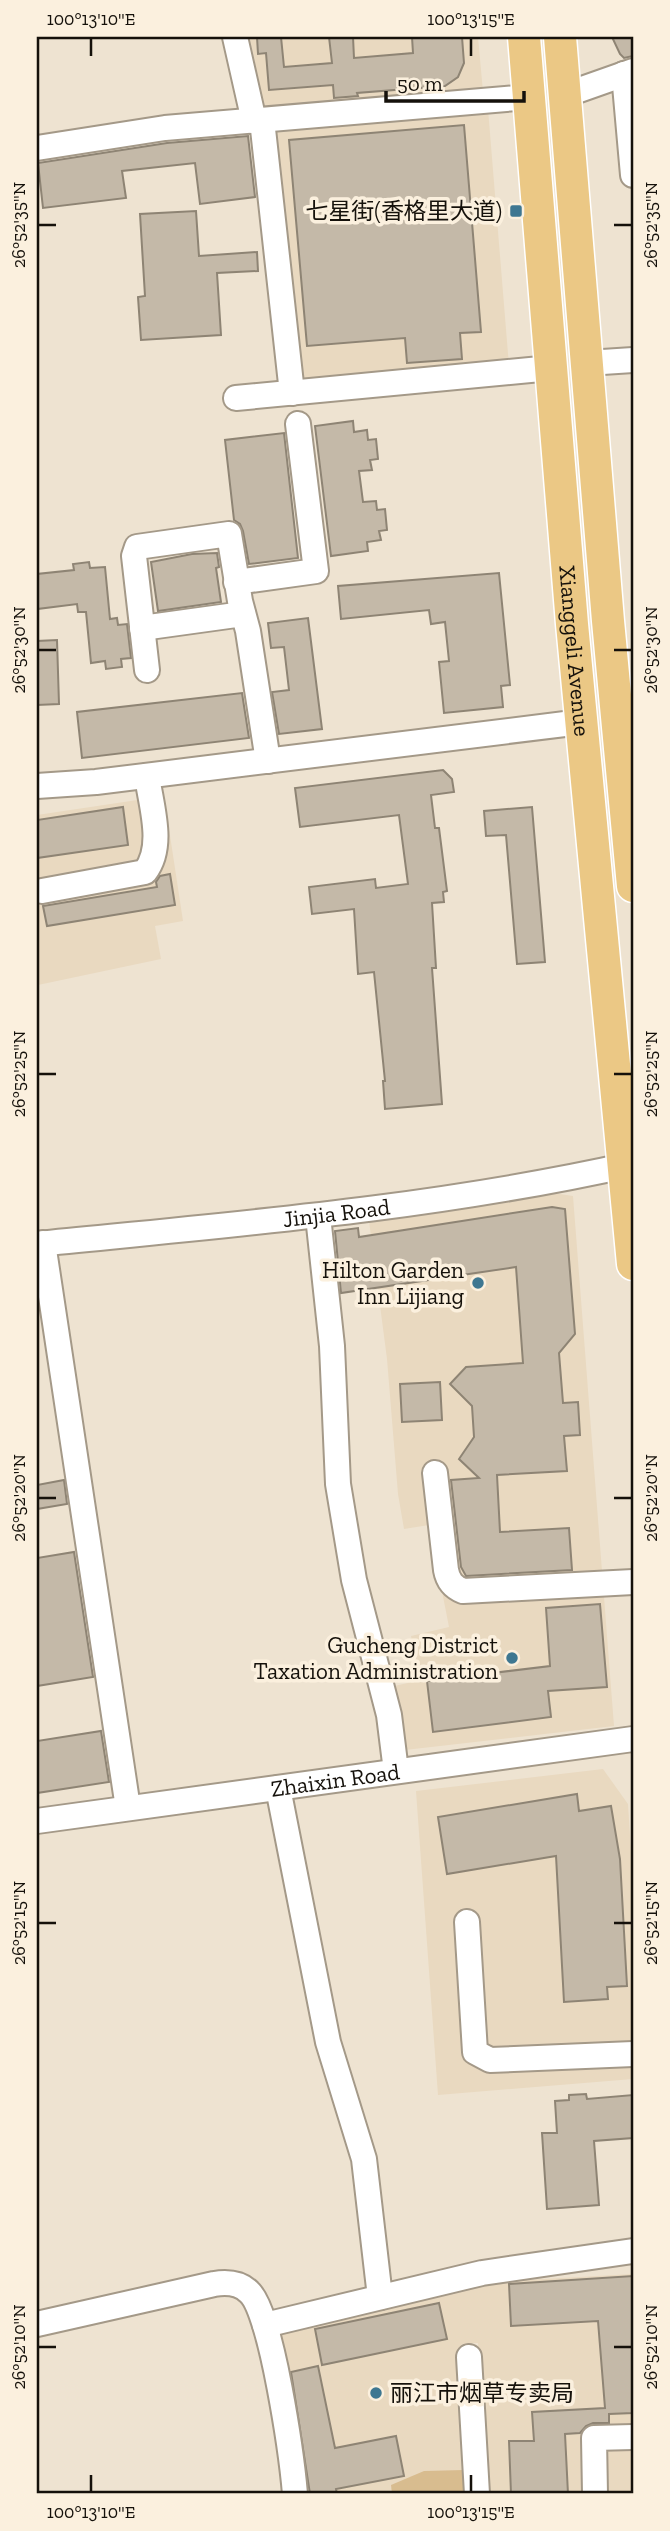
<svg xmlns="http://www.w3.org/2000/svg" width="670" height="2531" font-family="'Zilla Slab','Noto Sans SC',serif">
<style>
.built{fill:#e9d9c0}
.green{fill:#d8bc8f}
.building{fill:#c4b9a8;stroke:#8e8474;stroke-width:2}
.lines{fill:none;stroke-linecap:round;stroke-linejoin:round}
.minor-casing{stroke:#a49988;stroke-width:28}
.major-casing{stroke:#fff;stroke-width:35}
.minor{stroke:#fff;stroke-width:24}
.major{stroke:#ebc885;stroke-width:32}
.ticks{fill:none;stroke:#15110b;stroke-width:2.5}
.poi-dot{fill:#3e7791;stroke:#fbf0de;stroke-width:2.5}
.labels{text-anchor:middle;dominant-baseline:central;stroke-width:7;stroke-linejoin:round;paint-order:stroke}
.poi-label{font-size:23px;fill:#15110b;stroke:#fbf0de;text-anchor:end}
.street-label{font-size:23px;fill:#15110b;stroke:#fbf0de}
.neatline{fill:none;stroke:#15110b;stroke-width:2.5}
.ticks-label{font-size:18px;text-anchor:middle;fill:#15110b}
</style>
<rect width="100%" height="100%" fill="#eee3d1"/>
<g class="built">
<polygon points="246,37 478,37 483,92 265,111"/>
<polygon points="488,109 509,366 295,386 268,130"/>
<polygon points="164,796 183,921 155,926 161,959 38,985 37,815"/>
<polygon points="553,1193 573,1196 614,1726 405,1750 390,1687 421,1680 411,1636 449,1627 429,1525 404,1529 398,1494 387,1359 369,1221"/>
<polygon points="603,1769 628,1804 633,1884 633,2079 438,2095 416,1791"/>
<polygon points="633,2274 633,2494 486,2494 478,2343 462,2344 471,2494 300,2494 275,2331 507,2281"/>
</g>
<polygon class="green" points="464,2470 464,2494 392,2494 391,2485 424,2471"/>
<g class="building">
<polygon points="257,37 281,37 284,67 332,63 329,37 353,37 354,58 413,53 412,37 462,37 464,63 458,77 445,86 357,93 358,96 334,98 333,85 269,90 266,53 258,54"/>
<polygon points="612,37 633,37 633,56 624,58 620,54"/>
<polygon points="464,125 481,332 460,333 462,359 407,363 405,338 307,346 289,140"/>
<polygon points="248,136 255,197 200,204 195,163 122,171 126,198 43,208 38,163 167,143"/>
<polygon points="196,211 199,256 257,252 258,271 217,273 221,335 141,340 138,297 145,296 140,214"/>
<polygon points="353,421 354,432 367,430 368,440 376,439 378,459 370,460 372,470 359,471 363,502 376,501 377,510 385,509 387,530 379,531 381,540 367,542 368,551 331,556 315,426"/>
<polygon points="284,433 298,558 249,564 243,531 240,524 234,520 225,440"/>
<polygon points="217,553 219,567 216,568 221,602 158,611 151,562 192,554"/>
<polygon points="89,562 90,568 105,567 110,619 117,618 118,625 127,624 131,658 121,659 122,667 106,669 105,661 91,663 86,612 78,612 77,604 37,609 37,574 74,570 73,564"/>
<polygon points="499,573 510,685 501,686 503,707 444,713 439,662 449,661 445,622 431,624 429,610 341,619 338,586"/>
<polygon points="308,618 322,729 279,734 272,692 289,690 284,647 271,648 268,623"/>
<polygon points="57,640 59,704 37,705 37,641"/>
<polygon points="242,693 249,738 82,758 77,712"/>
<polygon points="443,770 452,779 454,792 431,795 435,828 439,828 447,891 443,892 444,902 432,903 436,968 432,968 442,1104 385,1109 383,1081 385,1081 374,972 358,974 354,909 312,914 309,887 375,879 376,888 408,884 399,815 300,827 295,788"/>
<polygon points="123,807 128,845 37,858 37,820"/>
<polygon points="532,807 545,962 517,964 506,835 486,836 484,811"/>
<polygon points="170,874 175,905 47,926 43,906 157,887 156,882 160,876"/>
<polygon points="552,1207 565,1209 575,1334 559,1353 563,1403 578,1402 580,1435 564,1436 567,1471 497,1475 500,1532 569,1528 572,1570 466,1576 461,1567 451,1480 479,1478 459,1459 474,1437 472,1406 450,1384 466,1367 523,1363 516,1267 341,1293 335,1231 358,1228 359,1237"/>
<polygon points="440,1382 442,1420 402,1422 400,1384"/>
<polygon points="64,1480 67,1504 37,1509 37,1485"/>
<polygon points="74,1552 93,1677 37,1686 37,1558"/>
<polygon points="600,1604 607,1687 548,1691 551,1717 433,1732 427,1681 550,1666 546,1608"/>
<polygon points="101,1731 109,1782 37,1793 37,1741"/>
<polygon points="577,1794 579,1811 611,1806 620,1859 627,1986 607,1987 608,1999 564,2002 556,1856 447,1874 438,1817"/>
<polygon points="586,2094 587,2099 633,2095 633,2138 594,2141 599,2205 547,2209 542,2133 557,2133 555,2101 569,2100 569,2095"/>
<polygon points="633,2276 633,2413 609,2414 609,2423 593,2423 586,2426 580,2433 565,2434 568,2494 511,2494 509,2441 534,2441 532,2412 605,2408 598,2321 511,2326 509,2284"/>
<polygon points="439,2303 447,2339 322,2365 315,2329"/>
<polygon points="318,2366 335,2448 396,2436 404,2476 336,2489 337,2494 310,2494 291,2372"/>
</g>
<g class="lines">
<g class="minor-casing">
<g id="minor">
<polyline points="235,37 254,121"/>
<polyline points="624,74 633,175"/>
<polyline points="565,95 633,71"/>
<polyline points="262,120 292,393"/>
<polyline points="37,148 165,128 529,97"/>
<polyline points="587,363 633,360"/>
<polyline points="236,398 551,368"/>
<polyline points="236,582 316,571 298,424"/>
<polyline points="142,628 243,614"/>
<polyline points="147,670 134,556 137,547 229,534 240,601 248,631 268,761"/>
<polyline points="37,786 96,782 581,722"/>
<path d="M42 891 145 872C165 846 151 806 147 776"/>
<polyline points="318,1216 332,1346 338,1484 354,1580 389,1715 396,1771"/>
<polyline points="43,1243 128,1808"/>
<path id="s1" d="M37 1244C237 1224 437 1208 633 1164"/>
<path d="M435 1473 446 1570C448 1581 453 1587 463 1591L633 1582"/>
<polyline points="278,1788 328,2042 364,2159 380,2297"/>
<path id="s2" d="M37 1821 633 1739"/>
<polyline points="467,1922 475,2052 490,2060 633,2054"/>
<path d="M37 2324 214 2284C226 2282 240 2283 249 2292 272 2312 292 2459 295 2494"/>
<polyline points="265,2325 482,2273 633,2251"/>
<polyline points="469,2357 477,2494"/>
<polyline points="595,2494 594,2438 633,2437"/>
</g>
</g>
<g class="major-casing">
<g id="major">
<path id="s3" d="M524 37 572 624 633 1264"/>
<polyline points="560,37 608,621 633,886"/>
</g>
</g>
<use href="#minor" class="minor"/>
<use href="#major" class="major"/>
</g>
<path class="ticks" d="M91 38V56M471 38V56M38 225H56M614 225H632M38 650H56M614 650H632M38 1074H56M614 1074H632M38 1498H56M614 1498H632M38 1923H56M614 1923H632M38 2347H56M614 2347H632M91 2475V2492M471 2475V2492"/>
<g class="poi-dot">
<rect x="509" y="204" width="14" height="14" rx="3.5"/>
<circle cx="478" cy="1283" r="7"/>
<circle cx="512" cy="1658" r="7"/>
<circle cx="376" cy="2393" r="7"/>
</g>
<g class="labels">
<g class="poi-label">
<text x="502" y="211">七星街(香格里大道)</text>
<text x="464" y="1270">Hilton Garden<tspan x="464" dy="26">Inn Lijiang</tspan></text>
<text x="498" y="1645">Gucheng District<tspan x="498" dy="26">Taxation Administration</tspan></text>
<text x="390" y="2393" text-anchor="start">丽江市烟草专卖局</text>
</g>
<g class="street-label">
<text stroke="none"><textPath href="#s3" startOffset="616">Xianggeli Avenue</textPath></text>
<text stroke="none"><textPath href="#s1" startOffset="301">Jinjia Road</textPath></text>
<text stroke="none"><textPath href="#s2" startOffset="301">Zhaixin Road</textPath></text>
</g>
</g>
<rect width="670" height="2531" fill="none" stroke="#fbf0de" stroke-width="77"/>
<path d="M386 91v10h138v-10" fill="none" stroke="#15110b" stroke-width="3.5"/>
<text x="397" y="91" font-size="21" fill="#15110b" stroke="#fbf0de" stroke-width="5" paint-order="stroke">50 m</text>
<rect x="38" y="38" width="594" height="2454" class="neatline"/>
<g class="ticks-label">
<text x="91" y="25">100°13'10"E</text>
<text x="471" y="25">100°13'15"E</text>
<text transform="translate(19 225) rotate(-90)" y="6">26°52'35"N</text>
<text transform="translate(651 225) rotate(-90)" y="6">26°52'35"N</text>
<text transform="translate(19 650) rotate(-90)" y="6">26°52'30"N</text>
<text transform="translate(651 650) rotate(-90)" y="6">26°52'30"N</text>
<text transform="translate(19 1074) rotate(-90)" y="6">26°52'25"N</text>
<text transform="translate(651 1074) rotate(-90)" y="6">26°52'25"N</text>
<text transform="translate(19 1498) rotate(-90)" y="6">26°52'20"N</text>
<text transform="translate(651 1498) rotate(-90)" y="6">26°52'20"N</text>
<text transform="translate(19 1923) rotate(-90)" y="6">26°52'15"N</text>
<text transform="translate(651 1923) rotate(-90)" y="6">26°52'15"N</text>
<text transform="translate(19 2347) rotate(-90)" y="6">26°52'10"N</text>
<text transform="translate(651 2347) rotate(-90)" y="6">26°52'10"N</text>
<text x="91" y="2518">100°13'10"E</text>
<text x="471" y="2518">100°13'15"E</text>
</g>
</svg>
